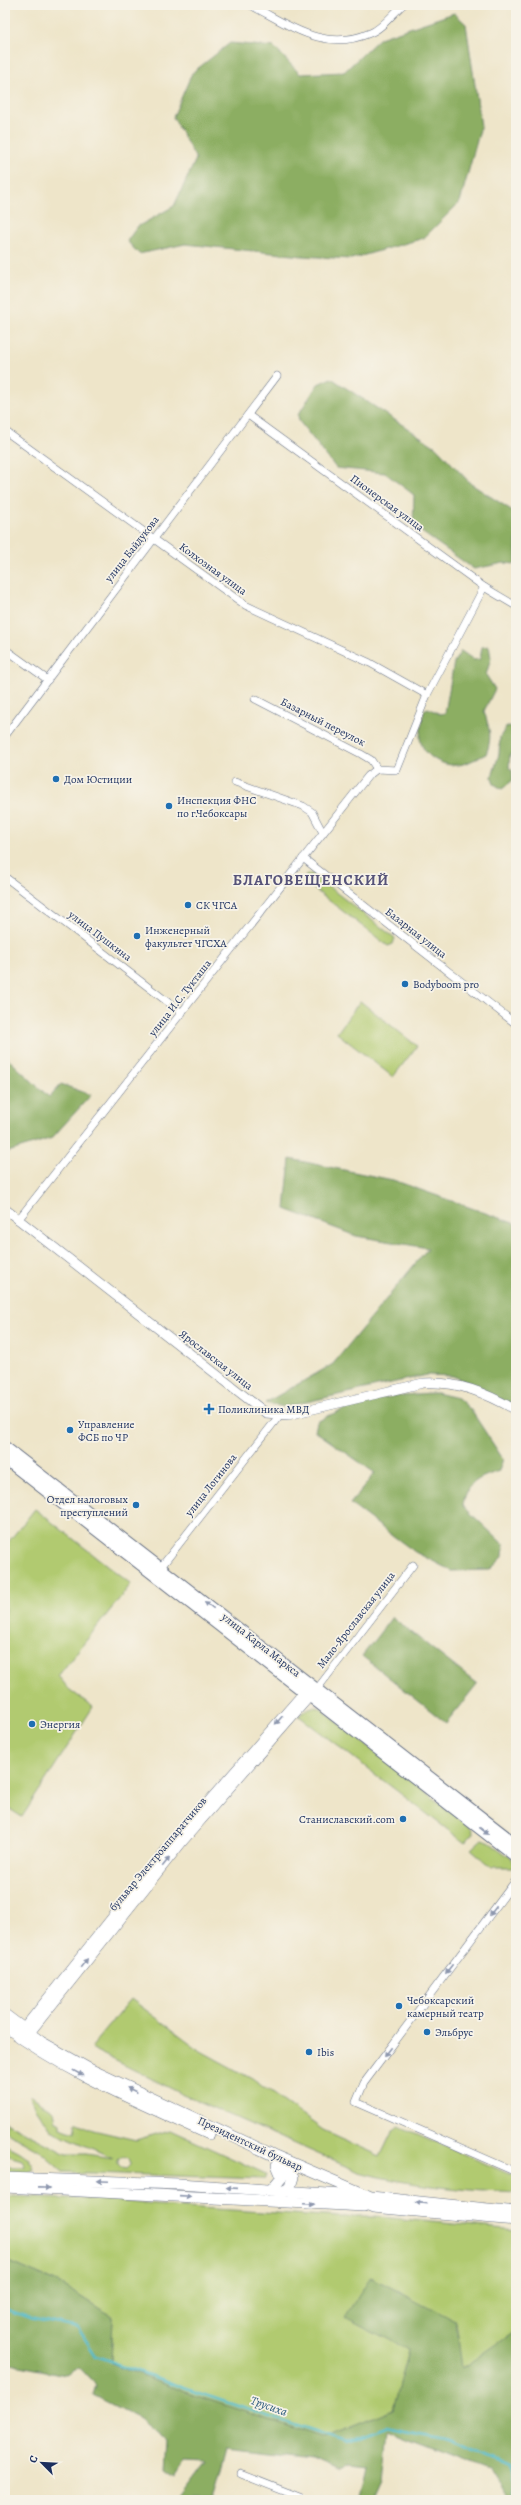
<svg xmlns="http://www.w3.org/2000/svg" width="521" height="2505" font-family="Alegreya,serif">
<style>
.green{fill:#b1ca6f;stroke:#667c66;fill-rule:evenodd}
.forest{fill:#8cae62;stroke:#546e60}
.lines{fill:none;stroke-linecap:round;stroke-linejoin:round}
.stream{stroke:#4ebaca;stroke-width:2.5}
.minor-casing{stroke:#656f83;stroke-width:8}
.tertiary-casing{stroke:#656f83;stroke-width:10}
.secondary-casing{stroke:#656f83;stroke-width:12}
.primary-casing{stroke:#656f83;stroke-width:14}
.minor{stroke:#fff;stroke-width:7}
.tertiary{stroke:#fff;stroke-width:9}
.secondary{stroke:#fff;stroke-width:11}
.primary{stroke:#fff;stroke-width:12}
.oneway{fill:#8d97ae}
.poi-dot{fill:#1f6fb2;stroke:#f7f3e8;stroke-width:1.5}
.labels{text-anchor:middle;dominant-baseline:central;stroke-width:3.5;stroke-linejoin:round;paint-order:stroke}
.street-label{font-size:11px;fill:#1b2f5e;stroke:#f7f3e8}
.poi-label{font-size:11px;fill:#1b2f5e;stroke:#f7f3e8;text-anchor:start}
.water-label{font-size:12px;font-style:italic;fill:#2a597e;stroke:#f7f3e8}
.district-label{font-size:15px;font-weight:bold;letter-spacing:1px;fill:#565379;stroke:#f7f3e8}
</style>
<rect width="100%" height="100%" fill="#f7f3e8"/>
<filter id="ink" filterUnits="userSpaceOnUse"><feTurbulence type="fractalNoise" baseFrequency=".025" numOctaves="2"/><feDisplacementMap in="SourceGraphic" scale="8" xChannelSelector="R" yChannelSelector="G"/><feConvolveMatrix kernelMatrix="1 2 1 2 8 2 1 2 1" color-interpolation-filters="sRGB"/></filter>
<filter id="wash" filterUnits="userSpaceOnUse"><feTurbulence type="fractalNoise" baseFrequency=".012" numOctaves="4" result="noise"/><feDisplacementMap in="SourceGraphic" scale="16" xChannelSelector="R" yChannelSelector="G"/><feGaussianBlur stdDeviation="0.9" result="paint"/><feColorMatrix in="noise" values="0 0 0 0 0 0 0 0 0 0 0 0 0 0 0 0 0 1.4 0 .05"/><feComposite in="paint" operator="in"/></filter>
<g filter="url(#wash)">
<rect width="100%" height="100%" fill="#eee5c9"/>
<g class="green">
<polygon points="312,874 395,938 393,944 388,946 305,882 306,875"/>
<polygon points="360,1001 417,1046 393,1077 337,1033"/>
<polygon points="35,1509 131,1584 58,1676 70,1690 93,1707 22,1817 5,1806 5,1546"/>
<polygon points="314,1707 320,1708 472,1829 473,1833 465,1843 299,1716 309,1708"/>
<polygon points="482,1839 486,1840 511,1858 516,1867 492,1867 471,1849"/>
<path d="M131 1999 201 2051 252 2079 323 2130 380 2156 392 2131 399 2126 516 2177V2193C463 2190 410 2186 359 2172L184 2095 90 2048Z"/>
<path d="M30 2095 54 2111 56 2121 61 2123V2127L76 2132 75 2122 93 2130 136 2140 170 2130 266 2174 264 2179 63 2172 37 2149 5 2131V2122L66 2154H86L113 2158 51 2130 31 2100ZM122 2157H127L130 2160V2165L126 2169 121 2168 118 2165V2160Z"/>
<path d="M5 2145C17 2150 30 2155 34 2169L26 2175 5 2174V2167H25L22 2160 5 2155Z"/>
<polygon points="5,2196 100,2199 155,2205 338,2217 380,2217 516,2230 516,2331 462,2369 409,2350 393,2411 324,2438 194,2395 111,2363 113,2317 60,2284 5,2260"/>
</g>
<g class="forest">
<polygon points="454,13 466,24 481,126 460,202 424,238 351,259 302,256 185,244 139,254 127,241 137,227 174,206 196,159 173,117 192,73 230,43 274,47 300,74 344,72 380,38"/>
<polygon points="331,378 436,447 471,484 516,513 516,564 504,563 474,569 413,526 414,495 385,473 336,468 299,421 298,415 318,384"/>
<path d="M489 646 491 658 486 675 495 689 484 711C489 728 493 737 486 754 479 757 471 762 463 764 446 769 422 757 420 738 420 729 423 719 424 710L428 708 440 714 445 713 454 662 461 651 474 660 480 659 482 647Z"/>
<polygon points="507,726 516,727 516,757 510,754 509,768 512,770 513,780 502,789 494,784 492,777 499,754 500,737"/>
<polygon points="5,1056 49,1097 61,1084 91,1095 52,1138 5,1153"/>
<polygon points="290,1159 393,1180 516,1224 516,1407 453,1376 427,1375 284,1407 265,1403 333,1364 428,1248 356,1236 285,1209"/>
<path d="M437 1393 458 1398 471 1410 503 1459 499 1471C479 1478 466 1482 463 1506L504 1545 503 1557 490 1570 452 1571 415 1552 350 1504 375 1473 315 1431 317 1422C353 1401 395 1394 437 1393Z"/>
<polygon points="392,1617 477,1684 446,1723 362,1656"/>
<polygon points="5,2260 60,2284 113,2317 111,2363 194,2395 324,2438 393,2410 409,2350 345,2317 371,2277 456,2321 462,2368 516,2331 516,2500 507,2497 490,2470 388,2431 383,2478 373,2500 359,2500 367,2464 347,2462 336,2468 311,2457 226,2447 212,2500 179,2500 207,2463 186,2462 175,2479 165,2472 167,2442 140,2419 93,2395 96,2385 79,2367 66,2375 5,2363"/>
</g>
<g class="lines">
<polyline class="stream" points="5,2309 30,2318 78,2328 96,2356 199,2393 345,2442 386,2427 446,2439 508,2466 513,2494 516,2495"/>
</g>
</g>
<g filter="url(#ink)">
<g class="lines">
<g class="minor-casing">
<g id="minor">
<path d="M250 5C290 25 324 53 370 33 382 29 393 13 403 5"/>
<polyline points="248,415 484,587 516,606"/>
<polyline points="5,431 245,605 370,663 427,695"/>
<polyline points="5,649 48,680"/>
<polyline points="255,699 361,754 371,760 377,769"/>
<polyline points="5,736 277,376"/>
<polyline points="235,782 303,806 312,812 323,833"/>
<polyline points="303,858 516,1024"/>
<polyline points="5,877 182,1013"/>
<polyline points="18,1220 368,776 377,769 397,770 427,695 484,587"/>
<polyline points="161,1567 279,1416"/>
<polyline points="317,1689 413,1565"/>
<polyline points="516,1880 364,2083 356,2102 516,2172"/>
<polyline points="241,2474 307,2500"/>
</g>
</g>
<g class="tertiary-casing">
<g id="tertiary">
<path d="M5 1209 266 1413 288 1415 423 1383C458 1381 486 1393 516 1410"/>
<polyline points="23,2029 164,1852 305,1691"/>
<polyline points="29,2034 184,1840 311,1695"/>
</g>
</g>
<g class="secondary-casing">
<g id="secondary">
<polyline points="5,2015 41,2042 89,2069 273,2155 371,2197 516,2212"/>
<path d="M5 2026C67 2073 139 2102 209 2134"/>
<polyline points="5,2178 179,2184 358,2196"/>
<polyline points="5,2187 364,2206"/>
<polyline points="271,2190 282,2177 277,2165"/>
<polyline points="281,2194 290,2187 293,2177 284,2161"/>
<polyline points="351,2198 373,2207 516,2220"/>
</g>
</g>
<g class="primary-casing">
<g id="primary">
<polyline points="5,1448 516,1845"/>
<polyline points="5,1458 516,1856"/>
</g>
</g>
<use href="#minor" class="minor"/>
<use href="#tertiary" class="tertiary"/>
<use href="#secondary" class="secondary"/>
<use href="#primary" class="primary"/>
</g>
<defs><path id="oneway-solid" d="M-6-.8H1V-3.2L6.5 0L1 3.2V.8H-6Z"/></defs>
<g class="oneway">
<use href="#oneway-solid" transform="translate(209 1605) rotate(-142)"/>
<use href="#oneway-solid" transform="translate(279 1720) rotate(132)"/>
<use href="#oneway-solid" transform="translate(484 1831) rotate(38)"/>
<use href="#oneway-solid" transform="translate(166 1862) rotate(-51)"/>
<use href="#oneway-solid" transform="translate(493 1911) rotate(127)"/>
<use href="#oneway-solid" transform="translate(84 1963) rotate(-51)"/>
<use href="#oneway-solid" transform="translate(449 1969) rotate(127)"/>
<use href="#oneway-solid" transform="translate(388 2052) rotate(127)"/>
<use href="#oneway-solid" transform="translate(78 2073) rotate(29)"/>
<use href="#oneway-solid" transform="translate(132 2090) rotate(-155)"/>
<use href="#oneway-solid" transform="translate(103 2181) rotate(-178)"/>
<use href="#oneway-solid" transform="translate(44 2188) rotate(1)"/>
<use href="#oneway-solid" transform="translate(232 2188) rotate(-176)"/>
<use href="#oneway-solid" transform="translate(185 2196) rotate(4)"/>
<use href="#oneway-solid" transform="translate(421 2203) rotate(-174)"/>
<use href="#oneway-solid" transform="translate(309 2204) rotate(3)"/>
</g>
</g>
<g class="poi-dot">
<circle cx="56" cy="779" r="4"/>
<circle cx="169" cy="806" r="4"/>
<circle cx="188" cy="905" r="4"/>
<circle cx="137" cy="936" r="4"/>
<circle cx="405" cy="984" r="4"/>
<path d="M207 1403h4v4h4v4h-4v4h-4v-4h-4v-4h4z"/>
<circle cx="70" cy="1430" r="4"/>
<circle cx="136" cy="1505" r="4"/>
<circle cx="32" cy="1724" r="4"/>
<circle cx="403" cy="1819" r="4"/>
<circle cx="399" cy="2006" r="4"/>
<circle cx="427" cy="2032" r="4"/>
<circle cx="309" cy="2052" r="4"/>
</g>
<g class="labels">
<g class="street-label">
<text transform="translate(387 503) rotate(36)">Пионерская улица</text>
<text transform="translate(132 549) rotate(-52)">улица Байдукова</text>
<text transform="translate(213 569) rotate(36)">Колхозная улица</text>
<text transform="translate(323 722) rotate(27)">Базарный переулок</text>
<text transform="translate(416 933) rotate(38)">Базарная улица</text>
<text transform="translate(100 936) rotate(37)">улица Пушкина</text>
<text transform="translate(180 998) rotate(-52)">улица И.С. Тукташа</text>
<text transform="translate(216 1360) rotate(38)">Ярославская улица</text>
<text transform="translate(211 1485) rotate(-52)">улица Логинова</text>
<text transform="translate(356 1620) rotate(-52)">Мало-Ярославская улица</text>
<text transform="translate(261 1645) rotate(38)">улица Карла Маркса</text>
<text transform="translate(158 1854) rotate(-50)">бульвар Электроаппаратчиков</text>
<text transform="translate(250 2144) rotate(25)">Президентский бульвар</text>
</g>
<g class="poi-label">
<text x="64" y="779">Дом Юстиции</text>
<text x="177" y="800">Инспекция ФНС<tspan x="177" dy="13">по г.Чебоксары</tspan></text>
<text x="196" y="905">СК ЧГСА</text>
<text x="145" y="930">Инженерный<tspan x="145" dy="13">факультет ЧГСХА</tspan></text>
<text x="413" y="984">Bodyboom pro</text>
<text x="218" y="1409">Поликлиника МВД</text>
<text x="78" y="1424">Управление<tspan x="78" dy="13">ФСБ по ЧР</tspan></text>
<text x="128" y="1499" text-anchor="end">Отдел налоговых<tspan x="128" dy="13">преступлений</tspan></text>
<text x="40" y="1724">Энергия</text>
<text x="395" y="1819" text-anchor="end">Станиславский.com</text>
<text x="407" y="2000">Чебоксарский<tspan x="407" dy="13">камерный театр</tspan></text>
<text x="435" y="2032">Эльбрус</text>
<text x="317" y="2052">Ibis</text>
</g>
<g class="water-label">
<text transform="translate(269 2406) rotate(19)">Трусиха</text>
</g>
<g class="district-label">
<text x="311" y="880">БЛАГОВЕЩЕНСКИЙ</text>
</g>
</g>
<rect width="521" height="2505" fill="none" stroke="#f7f3e8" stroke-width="20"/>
<g transform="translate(42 2463) rotate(294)" stroke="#f7f3e8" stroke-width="3" paint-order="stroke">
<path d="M0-3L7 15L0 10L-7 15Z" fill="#1b2f5e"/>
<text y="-6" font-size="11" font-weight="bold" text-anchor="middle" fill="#1b2f5e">С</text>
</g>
</svg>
